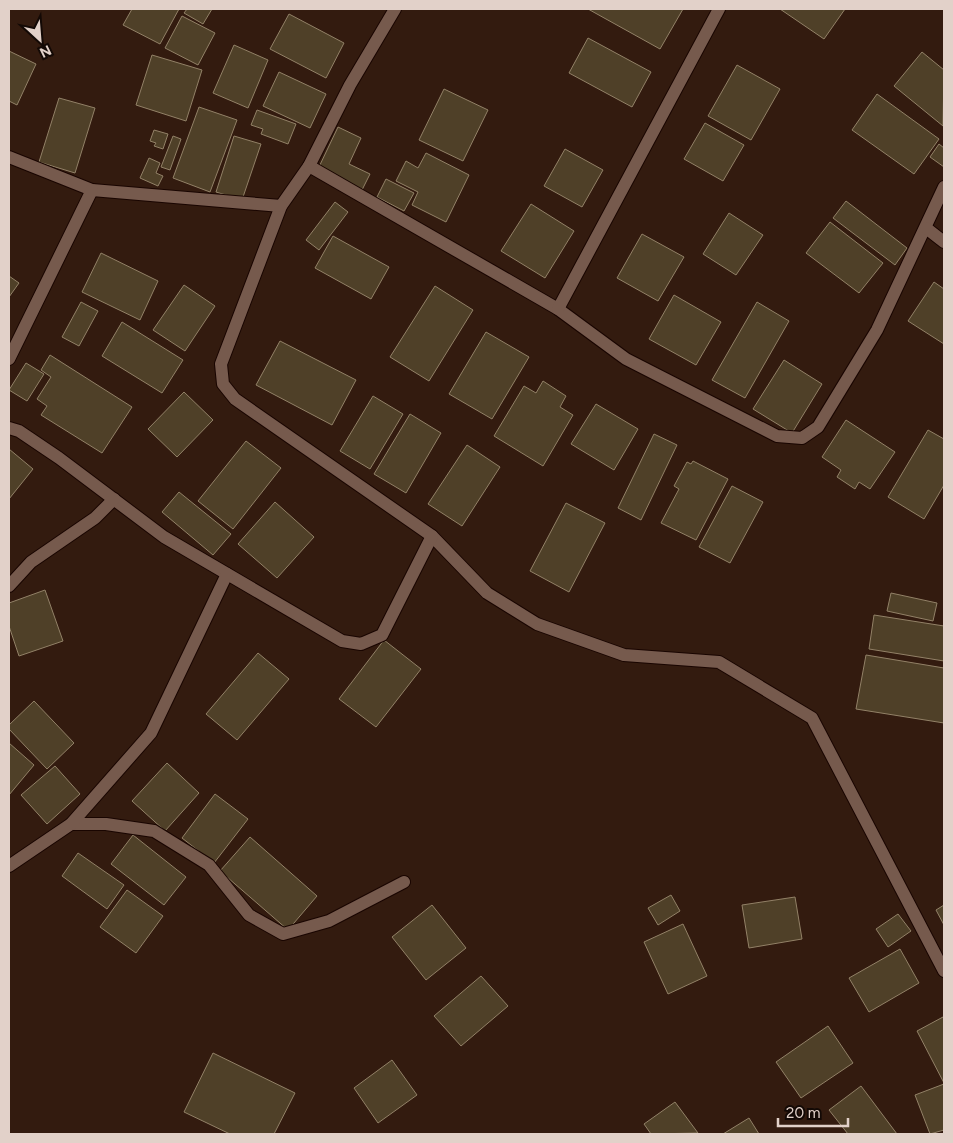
<svg xmlns="http://www.w3.org/2000/svg" width="953" height="1143" viewBox="0 0 953 1143" font-family="Figtree,sans-serif">
	<rect width="100%" height="100%" fill="#331b0f"/>
	<g fill="#4f4028" stroke="#928167">
		<path d="M132,9H179L160,44L123,25Z"/>
		<path d="M187,9H212L203,24L184,13Z"/>
		<path d="M588,9H683L660,49Z"/>
		<path d="M780,9H845L824,39Z"/>
		<path d="M289,14L344,43L326,78L270,49Z"/>
		<path d="M182,16L215,33L198,65L165,48Z"/>
		<path d="M588,38L651,72L632,107L569,73Z"/>
		<path d="M234,45L268,60L248,108L213,93Z"/>
		<path d="M9,51L36,64L17,105L9,101Z"/>
		<path d="M922,52L944,70L943,126L894,86Z"/>
		<path d="M152,55L202,70L186,121L136,105Z"/>
		<path d="M737,65L780,89L751,140L708,116Z"/>
		<path d="M279,72L326,94L310,128L263,106Z"/>
		<path d="M444,89L488,110L463,161L419,140Z"/>
		<path d="M877,94L939,139L914,174L852,130Z"/>
		<path d="M59,98L95,108L75,173L39,162Z"/>
		<path d="M199,107L237,120L210,192L173,178Z"/>
		<path d="M257,110L296,124L288,144L261,134L263,129L251,125Z"/>
		<path d="M705,123L744,145L723,181L684,159Z"/>
		<path d="M338,127L361,138L349,164L370,174L362,190L318,169Z"/>
		<path d="M154,130L168,134L163,149L154,146L156,143L150,141Z"/>
		<path d="M173,136L181,139L170,170L161,167Z"/>
		<path d="M234,136L261,144L242,200L216,192Z"/>
		<path d="M939,144L944,148V167L930,157Z"/>
		<path d="M565,149L603,170L582,207L544,186Z"/>
		<path d="M426,153L469,175L446,222L412,205L418,192L396,181L406,161L418,168Z"/>
		<path d="M149,158L160,163L156,173L163,176L158,186L140,178Z"/>
		<path d="M386,179L414,193L404,211L377,197Z"/>
		<path d="M846,201L907,248L895,265L833,218Z"/>
		<path d="M335,202L348,212L319,250L306,240Z"/>
		<path d="M531,204L574,231L545,278L501,251Z"/>
		<path d="M729,213L763,235L736,275L703,254Z"/>
		<path d="M830,222L883,263L859,293L806,253Z"/>
		<path d="M642,234L684,257L658,301L617,278Z"/>
		<path d="M333,236L389,267L371,299L315,268Z"/>
		<path d="M101,253L158,281L140,320L82,292Z"/>
		<path d="M9,276L19,283L9,297Z"/>
		<path d="M934,282L944,289V344L908,321Z"/>
		<path d="M184,285L215,306L185,351L153,330Z"/>
		<path d="M435,286L473,310L429,381L390,357Z"/>
		<path d="M674,295L721,322L696,365L649,339Z"/>
		<path d="M81,302L98,311L79,346L62,337Z"/>
		<path d="M757,302L789,321L745,398L712,380Z"/>
		<path d="M122,322L183,360L162,393L102,356Z"/>
		<path d="M486,332L529,357L492,419L449,394Z"/>
		<path d="M280,341L356,380L332,425L256,385Z"/>
		<path d="M50,355L132,407L102,453L41,415L47,406L37,399L51,377L41,370Z"/>
		<path d="M784,360L822,384L792,433L753,409Z"/>
		<path d="M26,363L44,374L27,401L9,390Z"/>
		<path d="M543,381L566,396L560,407L573,415L543,466L494,436L524,386L536,393Z"/>
		<path d="M184,392L213,420L177,457L148,429Z"/>
		<path d="M373,396L403,414L370,469L340,451Z"/>
		<path d="M596,404L638,429L614,470L571,444Z"/>
		<path d="M410,414L441,433L406,493L374,474Z"/>
		<path d="M846,420L895,452L870,489L859,482L855,489L837,477L841,470L822,457Z"/>
		<path d="M928,430L944,439V485L924,519L888,497Z"/>
		<path d="M654,434L677,445L641,520L618,508Z"/>
		<path d="M246,441L281,468L233,529L198,501Z"/>
		<path d="M467,445L500,467L462,526L428,504Z"/>
		<path d="M9,449L33,469L9,499Z"/>
		<path d="M693,461L728,479L696,540L661,523L679,489L674,486L687,462L691,464Z"/>
		<path d="M732,486L763,502L730,563L699,547Z"/>
		<path d="M179,492L231,534L213,555L162,512Z"/>
		<path d="M275,502L314,537L277,578L238,544Z"/>
		<path d="M566,503L605,523L569,592L530,571Z"/>
		<path d="M45,590L63,641L19,656L9,626V603Z"/>
		<path d="M891,593L937,603L933,621L887,611Z"/>
		<path d="M874,615L944,626V661L869,649Z"/>
		<path d="M384,640L421,669L376,727L339,699Z"/>
		<path d="M258,653L289,679L237,740L206,714Z"/>
		<path d="M866,655L944,668V723L856,709Z"/>
		<path d="M34,701L74,743L47,769L9,729V725Z"/>
		<path d="M9,743L34,765L9,795Z"/>
		<path d="M167,763L199,793L165,831L132,801Z"/>
		<path d="M55,766L80,794L47,824L21,795Z"/>
		<path d="M215,794L248,819L214,863L182,838Z"/>
		<path d="M133,835L186,877L164,905L111,864Z"/>
		<path d="M250,837L317,896L288,930L220,871Z"/>
		<path d="M78,853L124,885L107,909L62,876Z"/>
		<path d="M127,890L163,916L136,953L100,927Z"/>
		<path d="M671,895L680,911L658,925L648,908Z"/>
		<path d="M795,897L802,939L749,948L742,905Z"/>
		<path d="M432,905L466,948L426,980L392,937Z"/>
		<path d="M944,905V925L936,910Z"/>
		<path d="M898,914L911,931L888,947L876,929Z"/>
		<path d="M683,924L707,976L668,994L644,942Z"/>
		<path d="M900,949L919,983L869,1012L849,978Z"/>
		<path d="M481,976L508,1006L461,1046L434,1016Z"/>
		<path d="M943,1017L944,1019V1083L917,1031Z"/>
		<path d="M828,1026L853,1063L801,1098L776,1062Z"/>
		<path d="M213,1053L295,1093L274,1134H230L184,1112Z"/>
		<path d="M392,1060L417,1095L378,1123L354,1088Z"/>
		<path d="M944,1084V1130L930,1134L915,1095Z"/>
		<path d="M861,1086L897,1134H848L829,1110Z"/>
		<path d="M675,1102L698,1133L651,1134L644,1124Z"/>
		<path d="M749,1118L759,1134H723Z"/>
	</g>
	<g fill="none" stroke-linecap="round" stroke-linejoin="round">
		<g stroke="#190500" stroke-width="14">
			<g id="minor">
				<path d="M395,9L350,85L309,166L281,206L221,364L223,384L235,399L432,536L487,593L537,624L624,655L719,662L812,718L944,971"/>
				<path d="M9,157L92,190L281,206"/>
				<path d="M309,166L558,309L626,359L777,436L802,438L818,427L877,330L944,187"/>
				<path d="M926,228L944,242"/>
				<path d="M558,309L719,9"/>
				<path d="M9,359L92,190"/>
				<path d="M9,428L19,431L59,458L164,537L342,641L361,644L382,635L432,536"/>
				<path d="M9,586L31,562L95,518L114,499"/>
				<path d="M71,824H106L154,831L209,865L249,915L283,934L329,921L404,882"/>
				<path d="M9,866L71,824L151,733L227,574"/>
			</g>
		</g>
		<use href="#minor" stroke="#765a4d" stroke-width="12"/>
	</g>
	<rect width="953" height="1143" fill="none" stroke="#e2d1c9" stroke-width="20"/>
	<g transform="translate(40 40) rotate(154)" stroke="#130905" stroke-width="4" paint-order="stroke">
	<path d="M0-4L9 19L0 12L-9 19Z" fill="#e2d1c9"/>
	<text y="-8" font-size="14" font-weight="bold" text-anchor="middle" fill="#e2d1c9">N</text>
	</g>
	<path d="M778 1118v8h70v-8" fill="none" stroke="#e2d1c9" stroke-width="2.5"/>
	<text x="786" y="1118" font-size="15" fill="#e2d1c9" stroke="#130905" stroke-width="4" paint-order="stroke">20 m</text>
</svg>
